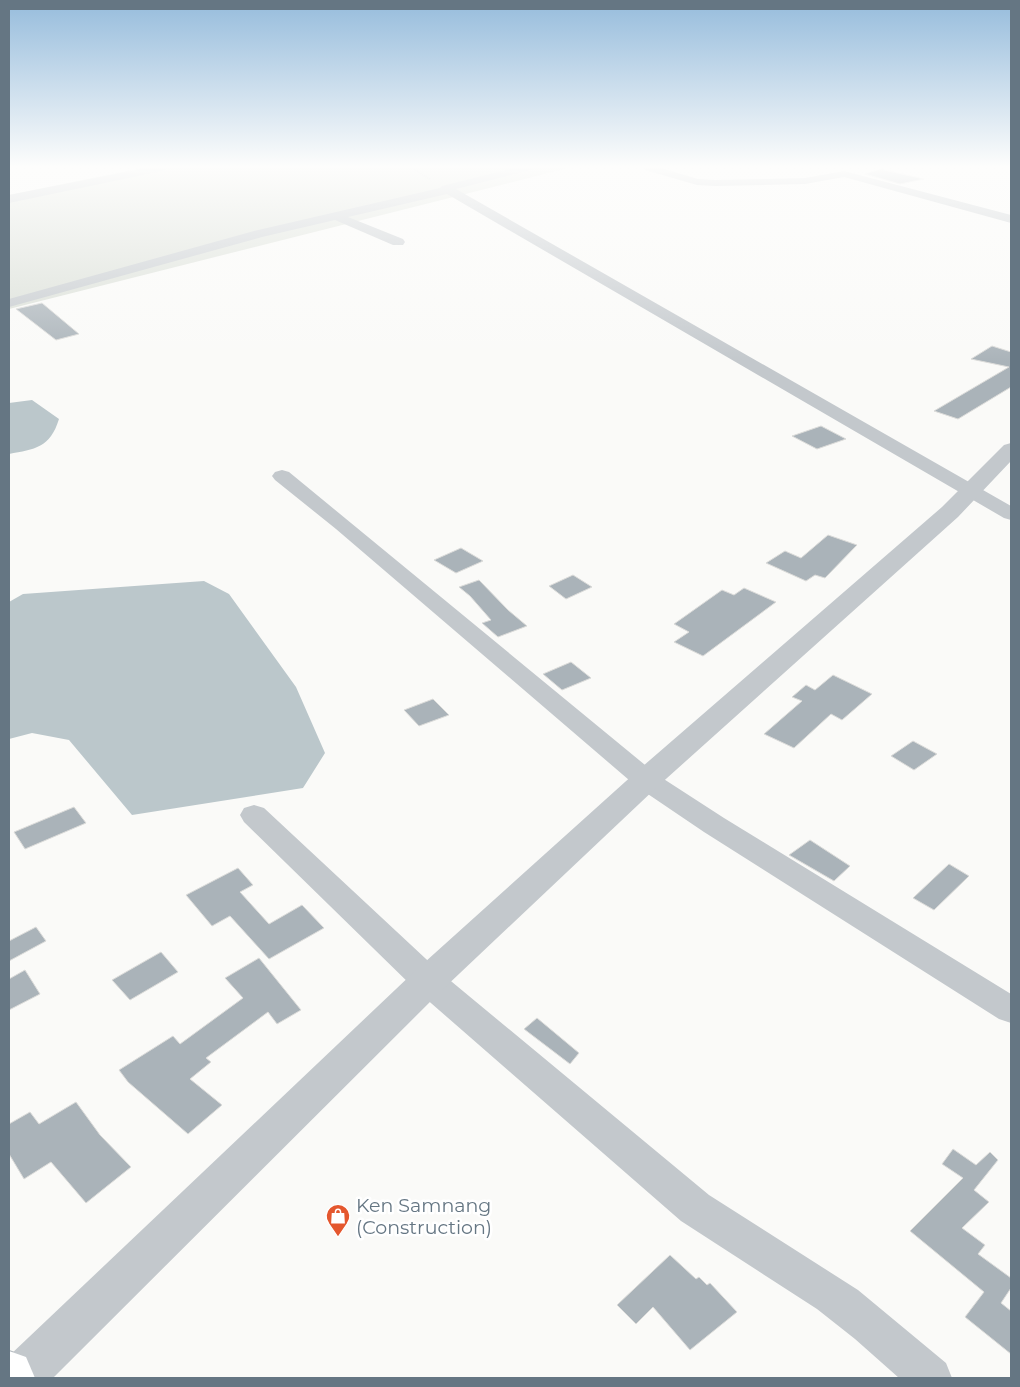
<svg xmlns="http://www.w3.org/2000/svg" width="1020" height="1387" viewBox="0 0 1020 1387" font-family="Montserrat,sans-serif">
	<rect width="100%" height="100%" fill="#fafaf8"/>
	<path fill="#dadfd7" d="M142,168H568L9,309V195Z"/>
	<g fill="#bbc7cb">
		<path d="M32,400L59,419C50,448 35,449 9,454V403Z"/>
		<path d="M204,581L229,594L296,687L325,753L303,788L132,815L69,740L32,733L9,739V602L23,594Z"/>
	</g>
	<g fill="#aab3b9" stroke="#dcdcda">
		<path d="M880,169L924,179L900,184L865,174Z"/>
		<path d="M42,303L79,334L56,340L16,309Z"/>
		<path d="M992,346L1011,352V387L958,419L934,411L1009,367L971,359Z"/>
		<path d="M821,426L846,439L817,449L792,436Z"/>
		<path d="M828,535L857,545L825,578L815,575L806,581L766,563L785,551L801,558Z"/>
		<path d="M461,548L483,561L456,573L434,560Z"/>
		<path d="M573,575L592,587L566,599L549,586Z"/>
		<path d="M479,580L508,610L527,626L498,637L482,623L491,620L470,596L459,587Z"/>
		<path d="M744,588L776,602L703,656L674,642L689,632L674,624L722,590L734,595Z"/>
		<path d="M571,662L591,678L562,690L543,674Z"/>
		<path d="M833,675L872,694L842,720L831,714L794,748L764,734L802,701L792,697L806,685L815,690Z"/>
		<path d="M433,699L449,715L419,726L404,710Z"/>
		<path d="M913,741L937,754L914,770L891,756Z"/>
		<path d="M74,807L86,823L25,849L14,832Z"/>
		<path d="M810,840L850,866L834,881L789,855Z"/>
		<path d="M949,864L969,876L934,910L913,898Z"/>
		<path d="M238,868L253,885L240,892L269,924L302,905L324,928L269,959L230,916L212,926L186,895Z"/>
		<path d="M36,927L46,941L9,961V941Z"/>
		<path d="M161,952L178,972L130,1000L112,980Z"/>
		<path d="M259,958L301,1010L277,1024L268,1012L206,1058L211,1062L190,1079L222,1105L188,1134L128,1082L119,1070L173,1036L180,1044L243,998L225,978Z"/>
		<path d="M25,970L40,994L9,1010V979Z"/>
		<path d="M537,1018L579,1053L570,1064L524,1029Z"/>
		<path d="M76,1102L100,1135L131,1167L86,1203L51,1162L24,1179L9,1154V1124L30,1112L39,1124Z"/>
		<path d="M953,1149L976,1165L990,1152L998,1160L974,1190L989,1202L962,1228L985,1245L978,1254L1011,1278V1288L1001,1303L1011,1311V1354L965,1317L984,1292L910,1231L963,1178L942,1164Z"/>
		<path d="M670,1255L696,1279L699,1277L707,1285L710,1283L737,1312L690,1350L653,1307L636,1324L617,1305Z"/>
	</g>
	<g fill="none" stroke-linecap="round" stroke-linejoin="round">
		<g stroke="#b3babf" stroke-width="2">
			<path id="secondary" d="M9,1351L26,1357L35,1378H9Z"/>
		</g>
		<path stroke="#bbbfc2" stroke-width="2" stroke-dasharray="1 1" stroke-linecap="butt" d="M412,168L430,179"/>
		<g fill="#c3c8cc" fill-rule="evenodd">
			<path d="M146,168H168L162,171L9,203V195Z"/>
			<path d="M514,168H533L531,170L456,189L1011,506V520L1004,518L447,194L348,217L403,239L405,242L403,245H393L335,220L262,237L9,307V299L254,231L440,188L442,186Z"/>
			<path d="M643,168H661L698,179L715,180L805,178L844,171L1011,215V223L844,177L805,184L715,186L697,185L645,170Z"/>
			<path d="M282,470L289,472L656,774L724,818L1011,994V1023L999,1019L704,832L636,786L336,529L275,480L272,476L275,472Z"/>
			<path d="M254,805L264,808L440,972L709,1195L858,1290L946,1363L952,1378H899L855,1339L817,1309L681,1221L416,990L244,822L240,815L244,808Z"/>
		</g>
		<path fill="#c3c8cc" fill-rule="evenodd" d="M1011,443V461L958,517L657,787L441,991L53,1378H9V1356L415,971L635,773L942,507L1004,445Z"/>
		<use href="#secondary" fill="#fff" fill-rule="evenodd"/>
	</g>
	<linearGradient id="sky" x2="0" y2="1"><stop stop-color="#96bcdc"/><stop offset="0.46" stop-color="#fdfdfc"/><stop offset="1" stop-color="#fdfdfc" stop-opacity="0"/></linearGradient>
	<rect width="1020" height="362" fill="url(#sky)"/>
	<defs>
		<g id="shop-pin" transform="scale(1.25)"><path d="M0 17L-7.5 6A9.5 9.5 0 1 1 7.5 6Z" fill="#e4572e" stroke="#fff"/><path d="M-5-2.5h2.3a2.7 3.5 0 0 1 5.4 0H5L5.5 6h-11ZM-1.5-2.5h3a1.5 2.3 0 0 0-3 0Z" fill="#fff"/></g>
	</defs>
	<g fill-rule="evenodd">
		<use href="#shop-pin" x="338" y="1216"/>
	</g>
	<g text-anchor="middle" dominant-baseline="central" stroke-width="5" stroke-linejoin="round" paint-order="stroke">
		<g font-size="19" fill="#657683" stroke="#fff" text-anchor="start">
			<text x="356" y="1205">Ken Samnang<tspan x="356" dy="22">(Construction)</tspan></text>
		</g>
	</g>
	<rect width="1020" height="1387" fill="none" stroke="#657683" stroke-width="20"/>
</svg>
